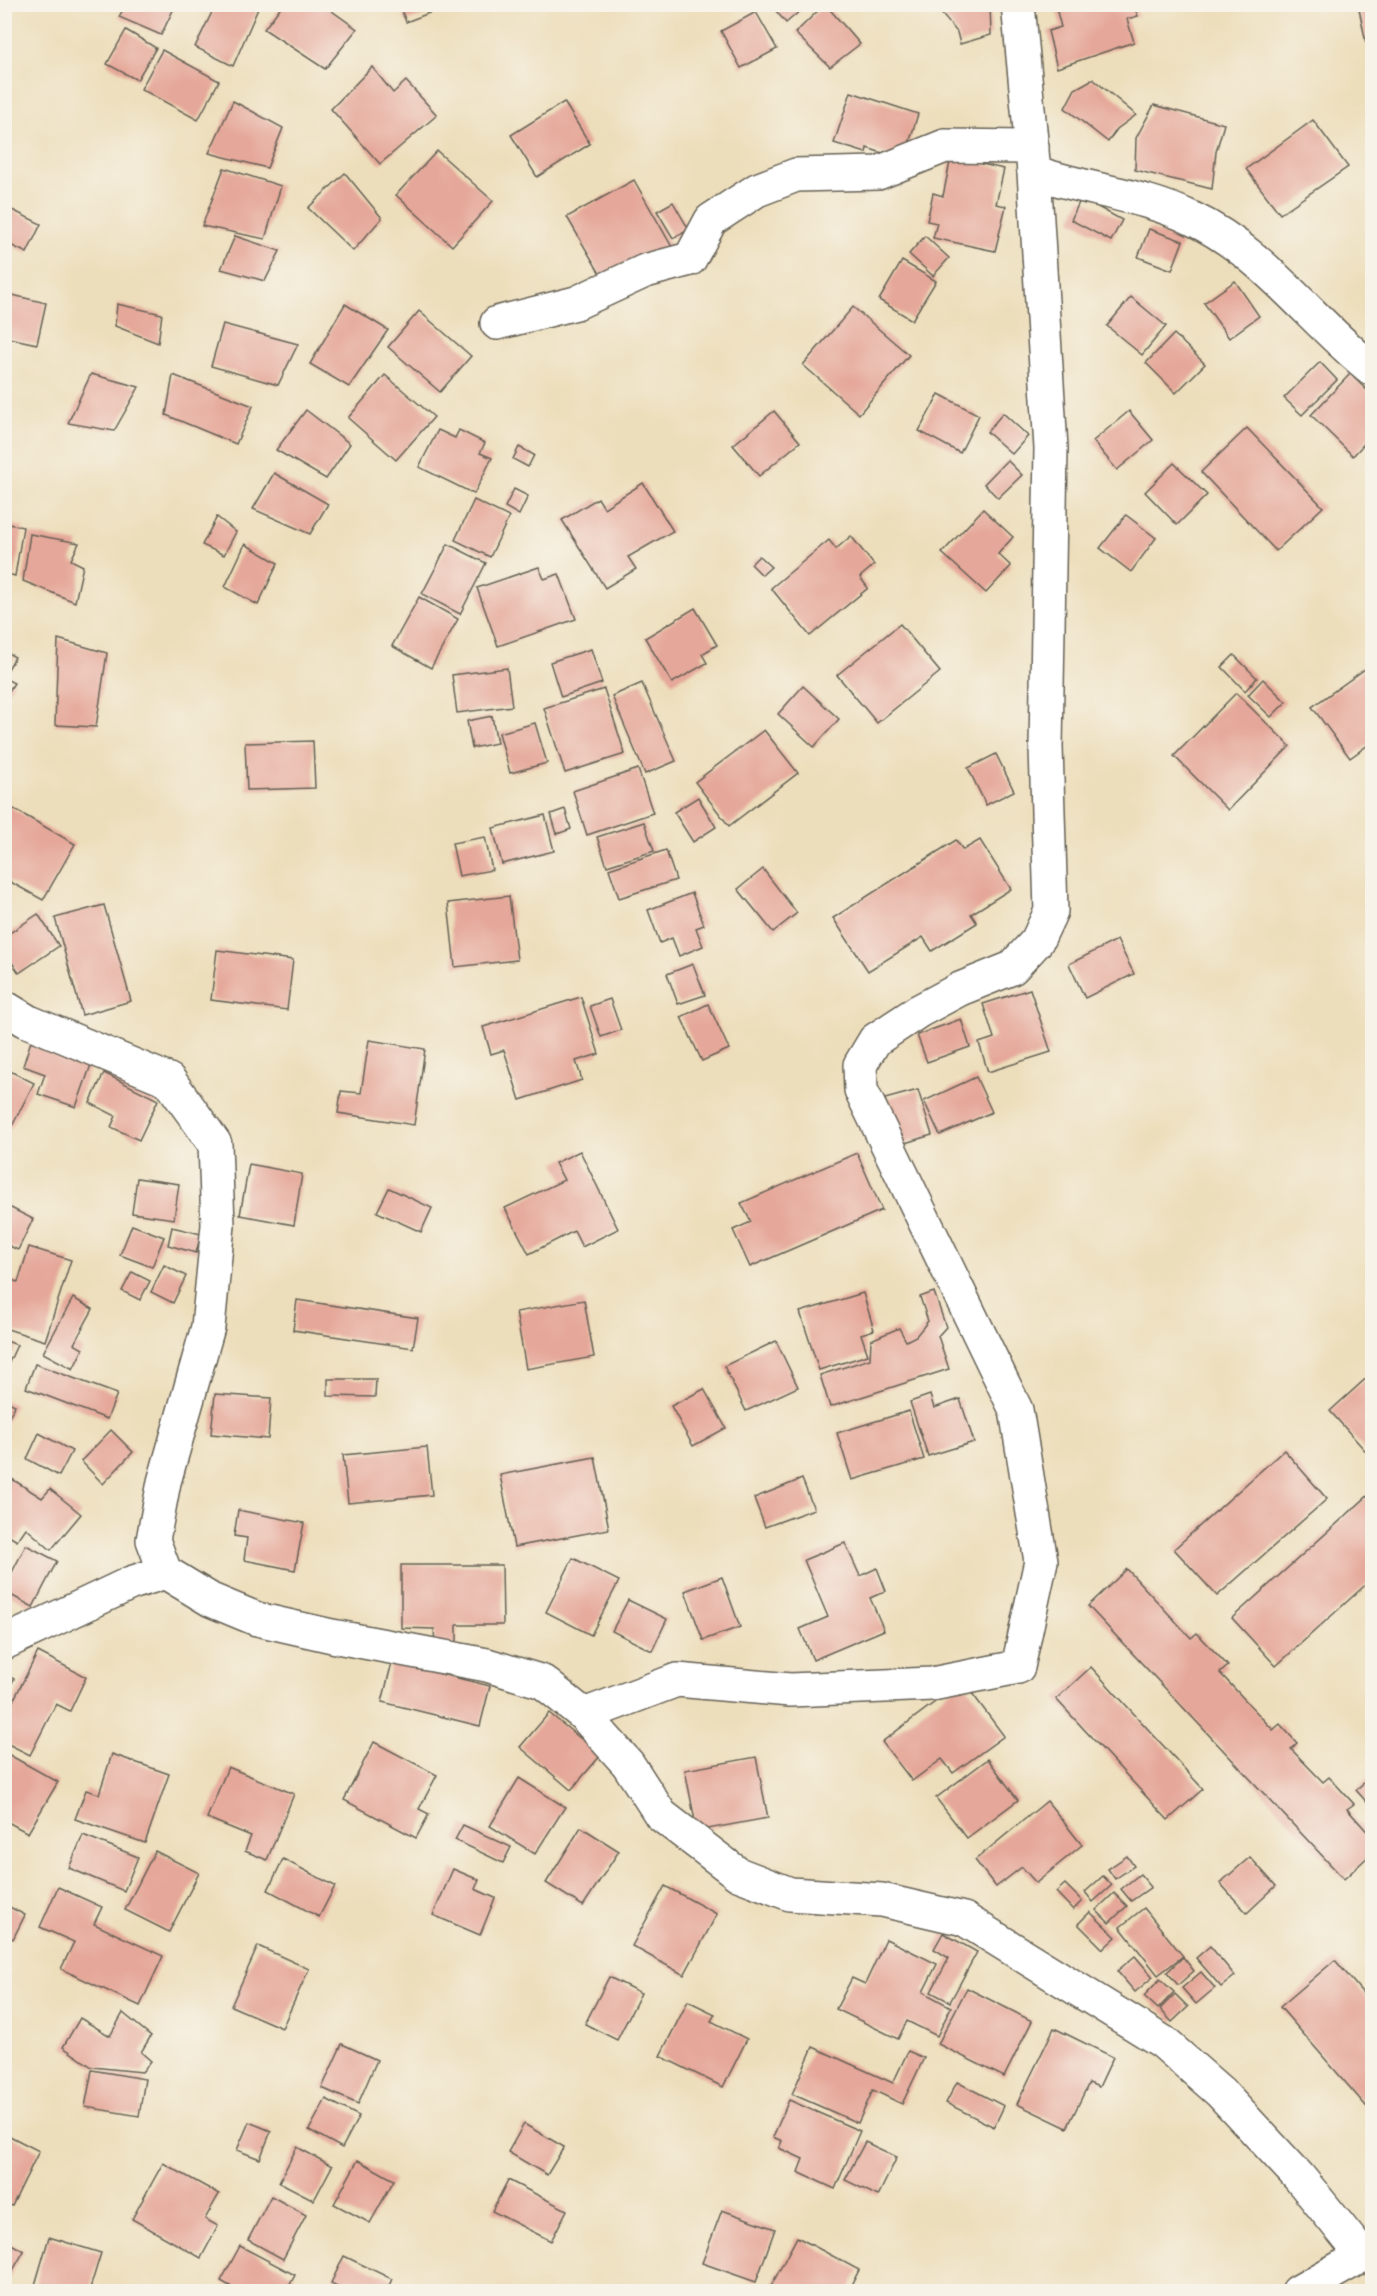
<svg xmlns="http://www.w3.org/2000/svg" width="1377" height="2296" viewBox="0 0 1377 2296" font-family="'Balsamiq Sans',sans-serif">
	<rect width="100%" height="100%" fill="#f7f3e8"/>
	<filter id="ink" filterUnits="userSpaceOnUse"><feTurbulence type="fractalNoise" baseFrequency=".0167" numOctaves="2"/><feDisplacementMap in="SourceGraphic" scale="12" xChannelSelector="R" yChannelSelector="G"/><feConvolveMatrix kernelMatrix="1 2 1 2 8 2 1 2 1" color-interpolation-filters="sRGB"/></filter>
	<filter id="wash" filterUnits="userSpaceOnUse"><feTurbulence type="fractalNoise" baseFrequency=".008" numOctaves="4" result="noise"/><feDisplacementMap in="SourceGraphic" scale="24" xChannelSelector="R" yChannelSelector="G"/><feGaussianBlur stdDeviation="1.35" result="paint"/><feColorMatrix in="noise" values="0 0 0 0 0 0 0 0 0 0 0 0 0 0 0 0 0 1.4 0 .05"/><feComposite in="paint" operator="in"/></filter>
	<g filter="url(#wash)">
		<rect width="100%" height="100%" fill="#eddebb"/>
		<g id="blocks">
			<g fill="#e5a799">
				<path d="M126,4H176L161,35L119,17Z"/>
				<path d="M216,4H260L233,66L195,47Z"/>
				<path d="M283,4H322L357,29L325,69L264,29Z"/>
				<path d="M399,4H450V5L406,22Z"/>
				<path d="M783,4H808L786,23L776,11Z"/>
				<path d="M825,4L860,44L830,67L795,33Z"/>
				<path d="M933,4H990L991,35L960,44L957,32Z"/>
				<path d="M1055,4H1133L1138,16L1127,19L1134,42L1057,68L1048,31L1061,27Z"/>
				<path d="M1358,4H1372V41L1366,43Z"/>
				<path d="M756,12L777,49L741,68L721,31Z"/>
				<path d="M126,30L156,48L137,80L107,64Z"/>
				<path d="M162,50L219,81L198,120L141,89Z"/>
				<path d="M372,67L393,93L406,81L437,115L380,164L331,109Z"/>
				<path d="M1093,79L1136,115L1117,129L1108,142L1065,108L1075,89Z"/>
				<path d="M851,92L918,114L904,160L867,148L866,153L834,143Z"/>
				<path d="M233,101L283,128L267,168L209,153Z"/>
				<path d="M564,102L590,144L537,177L511,135Z"/>
				<path d="M1154,105L1224,124L1216,152L1212,189L1135,170L1136,138Z"/>
				<path d="M1313,120L1348,167L1280,214L1246,169Z"/>
				<path d="M437,151L493,201L452,246L396,195Z"/>
				<path d="M951,157L1004,169L996,204L1006,206L995,251L933,238L937,223L927,221L933,193L943,196Z"/>
				<path d="M224,168L281,186L265,239L202,226Z"/>
				<path d="M345,173L382,218L353,251L308,208Z"/>
				<path d="M634,180L672,247L606,284L567,217Z"/>
				<path d="M1081,198L1122,220L1111,241L1071,220Z"/>
				<path d="M673,202L689,230L673,238L657,211Z"/>
				<path d="M4,206L41,224L27,253L4,242Z"/>
				<path d="M1149,229L1183,241L1172,270L1138,257Z"/>
				<path d="M235,236L280,251L265,281L221,269Z"/>
				<path d="M925,236L949,258L933,276L909,254Z"/>
				<path d="M902,261L936,281L912,320L879,300Z"/>
				<path d="M1235,281L1259,316L1229,338L1204,303Z"/>
				<path d="M4,293L46,303L37,344L4,337Z"/>
				<path d="M1131,297L1166,326L1142,355L1107,326Z"/>
				<path d="M117,304L162,314L158,343L115,326Z"/>
				<path d="M345,304L388,330L349,387L310,364Z"/>
				<path d="M853,307L909,355L859,414L803,365Z"/>
				<path d="M419,311L471,356L440,392L388,347Z"/>
				<path d="M223,324L298,344L278,385L211,366Z"/>
				<path d="M1174,334L1205,364L1176,393L1146,363Z"/>
				<path d="M1320,362L1337,380L1302,415L1284,398Z"/>
				<path d="M91,374L139,387L114,431L68,423Z"/>
				<path d="M1350,374L1372,395V435L1353,456L1311,415Z"/>
				<path d="M173,375L253,406L236,444L166,415Z"/>
				<path d="M385,375L434,417L396,460L348,418Z"/>
				<path d="M939,394L979,415L960,453L919,431Z"/>
				<path d="M306,410L350,444L326,479L276,450Z"/>
				<path d="M774,411L800,442L759,476L733,445Z"/>
				<path d="M1129,411L1153,440L1117,470L1093,441Z"/>
				<path d="M1003,413L1028,436L1012,454L987,432Z"/>
				<path d="M1247,428L1323,507L1276,551L1201,472Z"/>
				<path d="M438,430L455,438L459,430L485,443L480,453L492,458L474,494L419,467Z"/>
				<path d="M519,447L534,455L528,467L513,459Z"/>
				<path d="M1007,460L1022,475L998,498L984,484Z"/>
				<path d="M1174,463L1207,495L1177,525L1145,492Z"/>
				<path d="M274,473L328,504L310,534L253,509Z"/>
				<path d="M643,483L673,531L628,557L636,569L605,588L562,520L598,498L604,508Z"/>
				<path d="M514,489L528,496L519,515L505,507Z"/>
				<path d="M474,500L509,517L490,557L455,540Z"/>
				<path d="M983,509L1013,537L998,554L1011,566L986,593L942,553Z"/>
				<path d="M1126,515L1156,538L1131,572L1100,548Z"/>
				<path d="M217,517L236,532L224,555L202,545Z"/>
				<path d="M4,523L23,527L15,576L4,573Z"/>
				<path d="M30,534L79,543L71,560L83,566L75,602L23,581Z"/>
				<path d="M851,536L874,565L860,577L868,588L810,636L771,588L829,540L836,549Z"/>
				<path d="M245,544L278,563L258,605L225,587Z"/>
				<path d="M448,544L486,563L460,614L422,594Z"/>
				<path d="M759,556L771,567L762,575L751,564Z"/>
				<path d="M539,567L544,579L559,574L576,619L498,646L477,588Z"/>
				<path d="M419,597L458,619L431,668L392,646Z"/>
				<path d="M695,608L717,645L702,654L707,663L672,683L645,638Z"/>
				<path d="M900,624L940,672L877,723L837,675Z"/>
				<path d="M58,639L107,653L96,727L55,725Z"/>
				<path d="M591,649L602,683L561,697L550,662Z"/>
				<path d="M4,651L15,657L4,676Z"/>
				<path d="M1234,655L1257,678L1245,691L1222,667Z"/>
				<path d="M1372,664V742L1350,758L1312,707Z"/>
				<path d="M507,668L512,706L457,713L452,675Z"/>
				<path d="M4,678L14,683L4,699Z"/>
				<path d="M1263,679L1286,702L1271,717L1248,695Z"/>
				<path d="M642,683L676,761L645,774L612,696Z"/>
				<path d="M803,686L839,719L814,747L778,714Z"/>
				<path d="M604,689L625,754L565,773L544,708Z"/>
				<path d="M1236,693L1290,746L1228,810L1174,756Z"/>
				<path d="M492,716L497,743L472,748L467,721Z"/>
				<path d="M535,723L547,763L510,773L499,733Z"/>
				<path d="M764,730L798,773L729,826L695,782Z"/>
				<path d="M313,741L315,788L247,790L245,743Z"/>
				<path d="M996,754L1014,791L986,805L968,768Z"/>
				<path d="M638,769L653,813L587,835L573,791Z"/>
				<path d="M698,797L716,827L693,842L674,812Z"/>
				<path d="M5,804L75,844L43,900L5,879Z"/>
				<path d="M565,809L571,829L557,834L551,814Z"/>
				<path d="M545,815L554,851L502,864L493,828Z"/>
				<path d="M644,822L654,851L607,866L597,837Z"/>
				<path d="M485,837L492,870L459,876L452,843Z"/>
				<path d="M956,840L963,850L980,840L1011,889L971,914L977,923L932,951L923,937L868,971L833,918Z"/>
				<path d="M666,850L676,880L619,898L609,869Z"/>
				<path d="M763,869L797,913L773,932L738,889Z"/>
				<path d="M692,893L704,925L696,928L703,946L679,956L672,938L660,943L648,910Z"/>
				<path d="M509,896L517,960L455,967L448,903Z"/>
				<path d="M104,905L131,1001L82,1015L55,918Z"/>
				<path d="M38,914L59,946L19,973L4,951V937Z"/>
				<path d="M1117,940L1134,974L1085,998L1069,964Z"/>
				<path d="M217,950L293,960L287,1010L211,1000Z"/>
				<path d="M693,964L705,995L678,1004L667,974Z"/>
				<path d="M1030,989L1051,1052L988,1072L979,1043L994,1038L983,1004Z"/>
				<path d="M581,997L599,1054L576,1061L582,1080L520,1100L504,1050L491,1054L483,1027Z"/>
				<path d="M610,999L621,1030L601,1037L590,1006Z"/>
				<path d="M708,1004L729,1049L702,1061L681,1017Z"/>
				<path d="M961,1019L970,1047L927,1062L917,1035Z"/>
				<path d="M369,1040L425,1049L414,1125L338,1113L341,1091L361,1093Z"/>
				<path d="M31,1041L92,1062L76,1107L38,1094L45,1074L23,1066Z"/>
				<path d="M4,1068L34,1083L11,1128L4,1125Z"/>
				<path d="M104,1073L158,1100L139,1140L111,1127L116,1116L90,1103Z"/>
				<path d="M976,1077L992,1112L940,1135L924,1101Z"/>
				<path d="M918,1090L932,1135L898,1145L885,1099Z"/>
				<path d="M580,1151L618,1229L582,1247L574,1231L529,1254L505,1208L564,1180L555,1163Z"/>
				<path d="M857,1153L882,1210L750,1267L733,1230L751,1222L741,1203Z"/>
				<path d="M249,1164L302,1174L294,1225L240,1215Z"/>
				<path d="M137,1178L179,1184L174,1219L132,1213Z"/>
				<path d="M389,1188L432,1208L421,1232L377,1212Z"/>
				<path d="M5,1205L33,1219L18,1250L5,1244Z"/>
				<path d="M132,1225L164,1237L152,1267L120,1255Z"/>
				<path d="M172,1227L201,1234L196,1253L168,1245Z"/>
				<path d="M29,1247L71,1260L45,1341L4,1328V1278L18,1282Z"/>
				<path d="M164,1265L186,1276L173,1303L151,1292Z"/>
				<path d="M132,1272L150,1281L140,1300L122,1291Z"/>
				<path d="M934,1292L946,1327L938,1336L949,1369L830,1407L820,1375L870,1359L871,1340L899,1328L906,1341L916,1336L928,1321L920,1297Z"/>
				<path d="M863,1293L874,1330L861,1334L868,1355L819,1370L800,1312Z"/>
				<path d="M73,1298L93,1309L74,1344L83,1349L73,1369L43,1353Z"/>
				<path d="M297,1300L418,1318L413,1348L293,1330Z"/>
				<path d="M584,1300L594,1357L526,1369L516,1312Z"/>
				<path d="M4,1340L17,1345L6,1369L4,1368Z"/>
				<path d="M776,1341L798,1387L746,1411L724,1366Z"/>
				<path d="M35,1364L117,1394L107,1419L26,1388Z"/>
				<path d="M1372,1373V1454L1370,1456L1330,1411Z"/>
				<path d="M328,1379H376L375,1397L328,1396Z"/>
				<path d="M704,1389L726,1428L693,1446L671,1406Z"/>
				<path d="M215,1394L271,1398L268,1439L211,1434Z"/>
				<path d="M930,1395L934,1408L960,1399L974,1442L928,1456L910,1402Z"/>
				<path d="M4,1400L15,1405L4,1426Z"/>
				<path d="M909,1411L924,1459L852,1480L837,1433Z"/>
				<path d="M111,1430L133,1452L103,1484L81,1461Z"/>
				<path d="M39,1433L72,1451L59,1476L27,1459Z"/>
				<path d="M427,1447L432,1495L348,1503L343,1455Z"/>
				<path d="M1284,1450L1327,1499L1217,1596L1174,1549Z"/>
				<path d="M595,1457L609,1529L514,1547L500,1475Z"/>
				<path d="M4,1474L42,1498L50,1489L81,1514L51,1550L26,1528L17,1541L4,1533Z"/>
				<path d="M802,1479L814,1509L765,1527L754,1498Z"/>
				<path d="M1372,1492V1579L1276,1666L1232,1618Z"/>
				<path d="M238,1510L304,1523L295,1570L244,1560L247,1538L234,1536Z"/>
				<path d="M845,1543L860,1576L877,1568L886,1591L870,1598L884,1630L813,1660L800,1629L828,1617L804,1560Z"/>
				<path d="M26,1545L57,1561L33,1607L5,1592V1586Z"/>
				<path d="M573,1558L619,1581L591,1635L546,1612Z"/>
				<path d="M401,1565H502L503,1625H457V1645H435L434,1629L401,1628Z"/>
				<path d="M1127,1569L1191,1638L1197,1633L1228,1666L1220,1673L1273,1730L1280,1724L1297,1743L1291,1749L1323,1782L1329,1777L1354,1804L1347,1809L1372,1837V1853L1344,1879L1088,1606Z"/>
				<path d="M722,1577L740,1627L703,1640L685,1591Z"/>
				<path d="M628,1600L667,1619L652,1651L612,1631Z"/>
				<path d="M38,1652L86,1677L70,1711L56,1704L30,1755L4,1742V1719Z"/>
				<path d="M392,1662L490,1686L480,1726L382,1702Z"/>
				<path d="M1091,1667L1203,1789L1168,1820L1056,1699Z"/>
				<path d="M4,1674L14,1679L4,1697Z"/>
				<path d="M963,1681L1004,1736L953,1773L942,1759L912,1781L882,1742Z"/>
				<path d="M549,1713L601,1755L571,1790L520,1747Z"/>
				<path d="M374,1742L437,1775L419,1809L429,1814L416,1838L344,1800Z"/>
				<path d="M4,1752L58,1782L28,1833L4,1820Z"/>
				<path d="M112,1754L169,1774L145,1843L75,1819L86,1790L99,1794Z"/>
				<path d="M756,1757L768,1818L697,1831L685,1770Z"/>
				<path d="M988,1759L1018,1800L967,1838L936,1798Z"/>
				<path d="M228,1767L294,1794L267,1860L245,1851L251,1836L207,1818Z"/>
				<path d="M1372,1775V1808L1356,1790Z"/>
				<path d="M519,1778L565,1807L535,1854L490,1826Z"/>
				<path d="M1047,1801L1082,1845L1036,1883L1022,1867L996,1887L975,1860Z"/>
				<path d="M463,1825L511,1847L503,1863L455,1840Z"/>
				<path d="M581,1827L619,1851L583,1906L546,1883Z"/>
				<path d="M83,1835L138,1857L124,1891L69,1868Z"/>
				<path d="M155,1851L199,1873L169,1932L125,1910Z"/>
				<path d="M1127,1856L1134,1866L1115,1879L1108,1869Z"/>
				<path d="M1250,1857L1276,1886L1247,1913L1220,1883Z"/>
				<path d="M283,1859L335,1886L319,1917L268,1890Z"/>
				<path d="M453,1869L479,1880L475,1889L495,1898L480,1935L433,1915Z"/>
				<path d="M1140,1874L1151,1887L1131,1901L1121,1889Z"/>
				<path d="M1103,1876L1112,1885L1093,1902L1085,1892Z"/>
				<path d="M1065,1884L1082,1901L1073,1910L1056,1892Z"/>
				<path d="M665,1886L717,1914L684,1975L632,1946Z"/>
				<path d="M58,1887L102,1907L94,1924L163,1956L140,2006L61,1969L74,1942L40,1927Z"/>
				<path d="M1114,1893L1127,1906L1109,1923L1096,1910Z"/>
				<path d="M4,1904L25,1915L13,1939L4,1934Z"/>
				<path d="M1144,1908L1183,1956L1158,1975L1120,1927Z"/>
				<path d="M1090,1912L1116,1937L1103,1949L1078,1924Z"/>
				<path d="M943,1933L977,1952L950,2002L931,1992L949,1958L934,1949Z"/>
				<path d="M886,1939L937,1964L923,1992L951,2007L937,2036L907,2021L898,2039L836,2009L852,1978L865,1984Z"/>
				<path d="M258,1946L309,1969L282,2028L231,2006Z"/>
				<path d="M1210,1946L1235,1976L1221,1987L1196,1958Z"/>
				<path d="M1135,1956L1153,1977L1135,1992L1117,1971Z"/>
				<path d="M1183,1957L1194,1971L1178,1985L1167,1972Z"/>
				<path d="M1335,1960L1372,2004V2113L1280,2007Z"/>
				<path d="M1201,1972L1215,1988L1196,2004L1182,1988Z"/>
				<path d="M609,1977L641,1993L617,2040L585,2024Z"/>
				<path d="M1160,1979L1174,1992L1158,2009L1144,1996Z"/>
				<path d="M967,1988L1032,2021L1004,2077L938,2044Z"/>
				<path d="M1175,1994L1188,2007L1172,2022L1160,2009Z"/>
				<path d="M688,2001L715,2014L711,2021L747,2039L723,2087L660,2056Z"/>
				<path d="M123,2013L151,2036L141,2052L151,2061L142,2072L92,2067L63,2047L80,2018L110,2036Z"/>
				<path d="M1054,2028L1113,2057L1099,2087L1089,2083L1067,2128L1017,2104Z"/>
				<path d="M342,2044L377,2060L358,2104L322,2088Z"/>
				<path d="M813,2047L893,2083L908,2051L924,2058L902,2104L873,2090L858,2123L792,2094Z"/>
				<path d="M92,2070L145,2079L139,2116L85,2107Z"/>
				<path d="M957,2082L1004,2106L994,2127L946,2103Z"/>
				<path d="M326,2099L359,2116L342,2148L309,2130Z"/>
				<path d="M789,2100L860,2131L835,2189L798,2172L803,2159L779,2148L782,2141L773,2137Z"/>
				<path d="M249,2122L271,2131L260,2159L237,2150Z"/>
				<path d="M524,2124L564,2147L547,2175L508,2152Z"/>
				<path d="M4,2133L39,2151L12,2206L4,2202Z"/>
				<path d="M865,2142L897,2157L878,2196L845,2180Z"/>
				<path d="M297,2147L332,2166L314,2200L279,2182Z"/>
				<path d="M358,2160L394,2180L370,2223L334,2204Z"/>
				<path d="M163,2163L219,2194L205,2219L218,2226L201,2258L132,2219Z"/>
				<path d="M508,2180L567,2210L551,2241L492,2211Z"/>
				<path d="M271,2196L306,2215L283,2259L248,2240Z"/>
				<path d="M722,2210L775,2229L756,2282L702,2263Z"/>
				<path d="M49,2237L101,2253L89,2292H33Z"/>
				<path d="M797,2237L859,2270L848,2292L769,2290Z"/>
				<path d="M4,2240L24,2251L4,2286Z"/>
				<path d="M240,2246L295,2275L286,2292H240L221,2281Z"/>
				<path d="M344,2256L392,2279L386,2292H349L331,2283Z"/>
			</g>
		</g>
	</g>
	<g filter="url(#ink)">
		<use href="#blocks" fill-opacity="0" stroke="#656054" stroke-width="1.5"/>
		<g fill="none" stroke-linecap="round" stroke-linejoin="round">
			<g stroke="#656054" stroke-width="36">
				<g id="minor">
					<path d="M1018,4L1034,172C1085,190 1142,194 1191,218C1264,252 1311,321 1372,369"/>
					<path d="M497,323L576,303L645,271L690,259L711,220L757,190L796,175L878,173L945,146L1032,147"/>
					<path d="M4,1007L27,1021L169,1080L215,1144L218,1225L208,1327L164,1482L153,1540L165,1572L211,1600L257,1619L332,1636L487,1665L543,1682L584,1715L628,1764L661,1815L738,1874L790,1894L882,1900L964,1919L1163,2042L1220,2092L1299,2177L1363,2256"/>
					<path d="M4,1643L131,1583L165,1572"/>
					<path d="M584,1715L677,1680L790,1690L932,1684L1018,1667L1041,1561L1016,1410L861,1090L860,1065L875,1040L919,1011L960,989L1012,968L1037,941L1051,911L1046,747L1051,448L1034,172"/>
				</g>
			</g>
			<g stroke="#656054" stroke-width="36">
				<path id="secondary" d="M1298,2292L1372,2250"/>
			</g>
			<use href="#minor" stroke="#fff" stroke-width="33"/>
			<use href="#secondary" stroke="#fff" stroke-width="33"/>
		</g>
	</g>
	<rect width="1377" height="2296" fill="none" stroke="#f7f3e8" stroke-width="24"/>
</svg>
